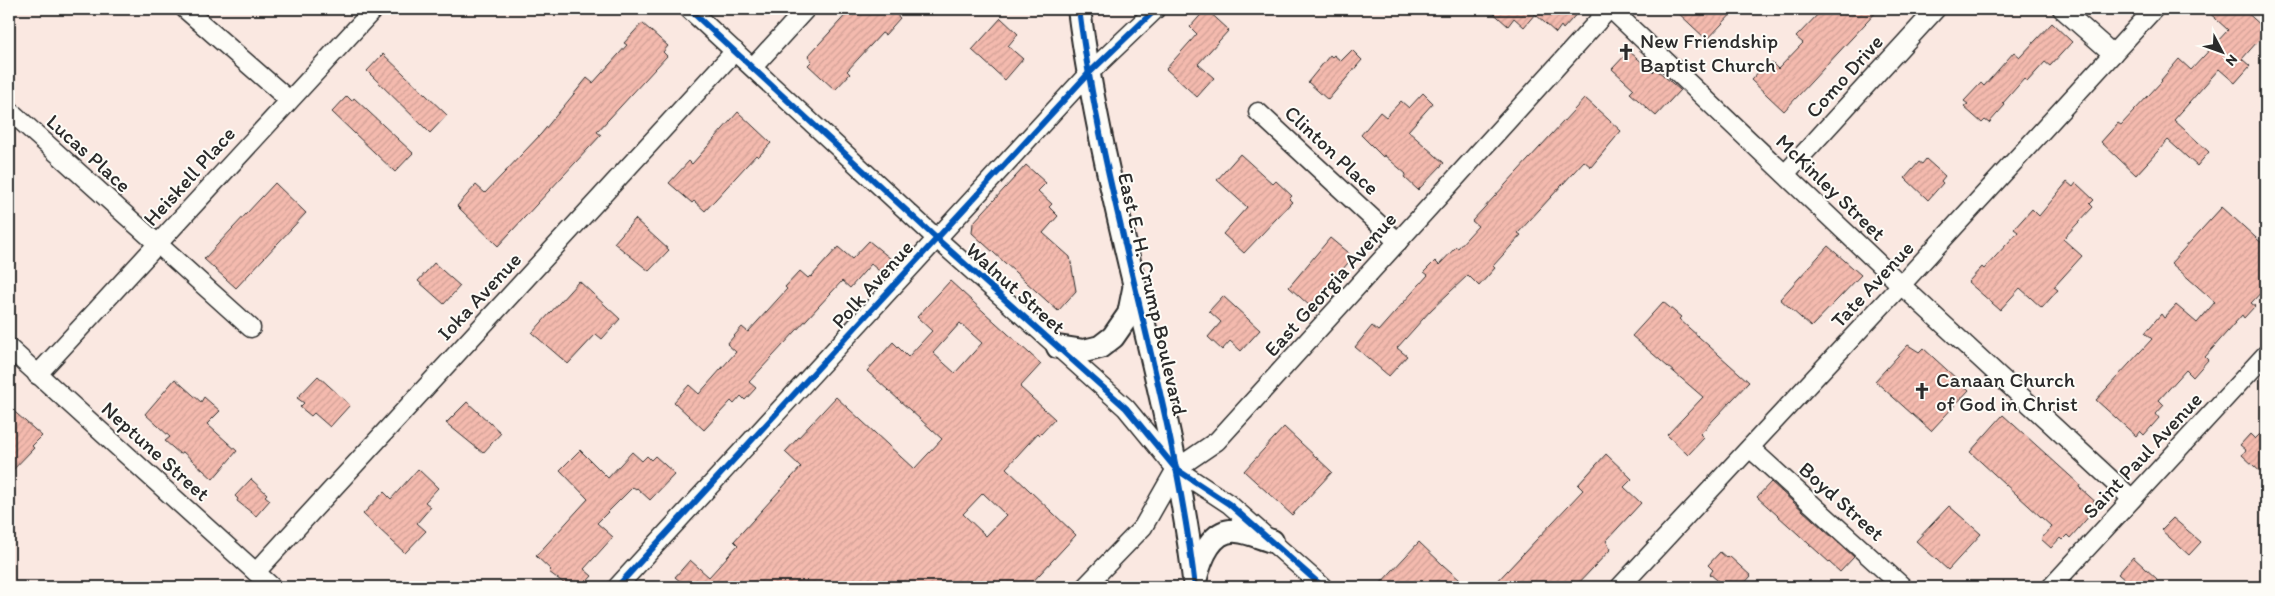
<svg xmlns="http://www.w3.org/2000/svg" width="2275" height="596" viewBox="0 0 2275 596" font-family="Itim,sans-serif">
	<defs>
		<pattern id="building-hatch" width="6" height="6" patternUnits="userSpaceOnUse" patternTransform="scale(1.25)"><rect width="6" height="6" fill="#f4baae"/><path d="M-1 1l2-2M0 6l6-6M5 7l2-2" fill="none" stroke="#d1a096"/></pattern>
	</defs>
	<rect width="100%" height="100%" fill="#fae8e1"/>
	<filter id="ink" filterUnits="userSpaceOnUse"><feTurbulence type="fractalNoise" baseFrequency=".02" numOctaves="2"/><feDisplacementMap in="SourceGraphic" scale="10" xChannelSelector="R" yChannelSelector="G"/><feConvolveMatrix kernelMatrix="1 2 1 2 8 2 1 2 1" color-interpolation-filters="sRGB"/></filter>
	<g filter="url(#ink)">
		<g fill="url(#building-hatch)" stroke="#2b2b2b" fill-rule="evenodd">
			<path d="M851,9H890L900,18L885,35L882,33L847,71L850,74L835,90L808,65L812,61L808,56Z"/>
			<path d="M1206,9L1229,30L1198,64L1214,78L1197,97L1166,69L1197,34L1190,27Z"/>
			<path d="M1489,9H1581L1563,29L1561,26L1556,33L1535,14L1524,27L1514,18L1508,26Z"/>
			<path d="M1674,9H1736L1707,40Z"/>
			<path d="M1823,9H1879L1784,111L1751,80L1763,67L1766,70L1772,63L1778,69L1803,43L1796,37Z"/>
			<path d="M2205,9H2243L2264,28L2262,30L2265,33L2242,59L2250,66L2235,83L2219,69L2174,120L2209,152L2197,166L2168,140L2136,175L2101,142L2118,123L2121,125L2162,81L2161,80L2179,59L2191,70L2228,30Z"/>
			<path d="M1001,18L1018,34L1008,46L1023,59L1005,80L972,50Z"/>
			<path d="M642,23L668,46L663,52L667,56L597,132L601,135L498,246L457,206L476,185L485,193L541,134L587,78L593,83L627,45L624,43Z"/>
			<path d="M2052,23L2072,42L2050,66L2045,62L2027,82L2024,79L2003,103L2005,105L1989,123L1985,120L1982,123L1964,107L1968,104L1964,101L1981,83L1984,86L2014,52L2020,57Z"/>
			<path d="M1352,50L1362,60L1328,100L1308,82L1330,55L1332,57L1334,55L1341,61Z"/>
			<path d="M1629,51L1653,72L1656,69L1680,90L1656,116L1630,93L1634,89L1612,69Z"/>
			<path d="M383,54L447,115L430,133L367,71Z"/>
			<path d="M1423,93L1433,103L1408,131L1444,163L1418,190L1404,177L1406,174L1384,155L1383,157L1361,135L1380,112L1386,117L1401,101L1409,108Z"/>
			<path d="M347,96L352,101L354,98L413,153L395,172L332,112Z"/>
			<path d="M1585,98L1621,131L1591,167L1584,161L1518,233L1521,235L1493,266L1495,268L1479,286L1468,275L1431,310L1397,348L1407,356L1389,376L1355,347L1363,337L1372,326L1378,331L1428,275L1424,272L1435,261L1439,265L1456,247L1458,248L1478,226L1472,221Z"/>
			<path d="M738,112L771,143L758,157L756,155L705,211L694,201L692,203L669,183L689,161L692,164Z"/>
			<path d="M1240,154L1273,184L1276,181L1292,196L1289,199L1292,202L1244,253L1223,234L1247,207L1217,180Z"/>
			<path d="M1926,159L1945,176L1941,181L1943,183L1928,200L1905,178L1919,162L1922,164Z"/>
			<path d="M1026,165L1046,183L1038,191L1052,204L1049,207L1058,216L1043,233L1070,257L1076,291L1058,311L972,233L973,223Z"/>
			<path d="M2067,182L2073,187L2076,183L2094,200L2090,204L2093,207L2063,239L2082,256L2054,287L2058,290L2042,308L2020,288L2000,310L1968,282L1982,267L1984,269L2018,232L2014,229L2032,209L2039,216Z"/>
			<path d="M275,183L306,213L236,288L204,259Z"/>
			<path d="M2222,207L2266,247V287L2251,303L2255,306L2244,318L2242,315L2205,357L2208,360L2193,377L2186,370L2159,400L2164,405L2156,414L2159,418L2144,435L2140,431L2136,436L2096,400L2152,339L2145,333L2161,314L2164,318L2176,305L2197,323L2215,302L2171,263Z"/>
			<path d="M635,219L669,250L649,271L614,243Z"/>
			<path d="M1330,238L1353,257L1311,307L1289,287Z"/>
			<path d="M869,241L896,263L885,276L871,264L850,288L842,281L749,382L756,388L745,400L741,396L734,404L731,401L704,430L674,402L689,385L699,394L736,352L727,344L742,327L748,332L787,289L785,287L800,271L808,278L810,276L811,277L838,247L852,259Z"/>
			<path d="M1828,246L1861,275L1811,327L1780,299Z"/>
			<path d="M434,263L460,286L444,304L418,281Z"/>
			<path d="M579,281L620,319L602,339L596,334L568,364L532,333Z"/>
			<path d="M950,281L1041,364L1020,387L1055,419L1040,435L1038,433L1006,468L1076,535L1028,587H687L675,577L690,560L709,577L738,545L734,541L801,467L785,452L836,397L914,469L942,439L867,371L893,342L908,357L932,331L917,317ZM960,323L982,343L955,373L933,353ZM983,493L1006,515L986,536L963,514Z"/>
			<path d="M1223,296L1260,330L1241,351L1230,341L1222,350L1208,337L1221,322L1209,311Z"/>
			<path d="M1663,302L1681,317L1679,319L1749,382L1700,434L1704,438L1688,455L1667,435L1703,397L1632,336Z"/>
			<path d="M1908,345L1919,352L1923,348L1969,390L1931,431L1875,381Z"/>
			<path d="M318,376L350,405L330,427L314,413L311,416L300,407L304,403L297,398Z"/>
			<path d="M175,379L201,402L204,397L220,411L207,424L237,451L213,479L183,452L180,454L165,441L170,437L145,414Z"/>
			<path d="M467,402L501,433L483,453L446,423Z"/>
			<path d="M9,407L42,436L32,446L34,448L9,474Z"/>
			<path d="M2003,415L2080,485L2079,487L2099,505L2070,538L2067,535L2062,540L2060,538L2051,548L2041,539L2052,527L1970,452Z"/>
			<path d="M1284,427L1332,472L1292,515L1244,471Z"/>
			<path d="M2266,428V477L2242,455L2246,450L2240,445L2250,434L2255,439Z"/>
			<path d="M580,450L608,478L632,452L642,461L647,456L651,460L655,456L675,474L650,500L637,488L636,489L633,487L597,523L613,537L584,569L592,576L582,587H569L549,572L551,570L536,556L588,499L560,470Z"/>
			<path d="M1606,454L1632,479L1624,487L1641,503L1606,541L1611,549L1575,587H1492L1583,490L1578,485Z"/>
			<path d="M418,469L438,488L425,502L431,507L417,523L426,531L405,553L363,514L384,492L391,499Z"/>
			<path d="M251,479L267,494L265,496L270,500L256,516L237,501L238,499L235,496Z"/>
			<path d="M1771,482L1854,557L1840,572L1757,497Z"/>
			<path d="M1949,506L1981,534L1948,570L1916,541Z"/>
			<path d="M2173,518L2201,542L2189,555L2161,530Z"/>
			<path d="M1419,542L1443,565L1468,587H1377Z"/>
			<path d="M1720,552L1727,558L1729,556L1751,576L1741,587H1725L1710,574L1713,570L1708,565Z"/>
			<path d="M2133,557L2157,579L2149,587H2133L2118,574Z"/>
		</g>
		<g fill="none" stroke-linecap="round" stroke-linejoin="round">
			<g stroke="#2b2b2b" stroke-width="21">
				<g id="minor">
					<path d="M185,9L289,100"/>
					<path d="M689,9L936,238L1126,408L1176,469L1229,504L1323,587"/>
					<path d="M1611,9L1901,285L2132,499"/>
					<path d="M2062,9L2113,54"/>
					<path d="M753,67L806,9"/>
					<path d="M9,110L251,328"/>
					<path d="M1258,112L1398,242"/>
					<path d="M1785,174L1936,9"/>
					<path d="M9,348L272,587"/>
					<path d="M37,375L374,9"/>
					<path d="M1750,448L1903,587"/>
					<path d="M256,572L735,51"/>
					<path d="M617,587L1087,75L1156,9"/>
					<path d="M1085,587L1143,527L1176,469L1217,441L1609,9"/>
					<path d="M1620,587L1901,285L2154,9"/>
					<path d="M2051,587L2266,354"/>
				</g>
			</g>
			<g stroke="#2b2b2b" stroke-width="26">
				<g id="major">
					<path d="M1079,9C1104,204 1172,392 1195,587"/>
					<path d="M1058,347L1084,351L1100,347L1113,337L1129,314L1134,289"/>
					<path d="M1195,581C1200,561 1211,528 1237,531C1249,532 1261,538 1272,541"/>
				</g>
			</g>
			<use href="#minor" stroke="#fdfcf7" stroke-width="18"/>
			<use href="#major" stroke="#fdfcf7" stroke-width="22"/>
			<g stroke="#fdfcf7" stroke-width="9">
				<g id="cycleway">
					<path d="M689,9L936,238L1126,408L1176,469L1229,504L1323,587"/>
					<path d="M1079,9C1104,204 1172,392 1195,587"/>
					<path d="M617,587L1087,75L1156,9"/>
				</g>
			</g>
			<use href="#cycleway" stroke="#0057b8" stroke-width="6"/>
		</g>
	</g>
	<defs>
		<g id="church-bare" transform="scale(1.35)"><path d="M-1.2-6h2.4v3.5h3.3v2.4h-3.3V6h-2.4V-.1h-3.3v-2.4h3.3Z" fill="#2b2b2b" stroke="#fdfcf7" stroke-width="2.5" paint-order="stroke"/></g>
	</defs>
	<g fill-rule="evenodd">
		<use href="#church-bare" x="1626" y="52"/>
		<use href="#church-bare" x="1922" y="391"/>
	</g>
	<g text-anchor="middle" dominant-baseline="central" stroke-width="4" stroke-linejoin="round" paint-order="stroke">
		<g font-size="21" fill="#2b2b2b" stroke="#fdfcf7" text-anchor="start">
			<text x="1640" y="40">New Friendship<tspan x="1640" dy="24">Baptist Church</tspan></text>
			<text x="1936" y="379">Canaan Church<tspan x="1936" dy="24">of God in Christ</tspan></text>
		</g>
		<g font-size="21" fill="#2b2b2b" stroke="#fdfcf7">
			<text transform="translate(1844 76) rotate(-48)">Como Drive</text>
			<text transform="translate(1332 150) rotate(43)">Clinton Place</text>
			<text transform="translate(89 153) rotate(42)">Lucas Place</text>
			<text transform="translate(189 176) rotate(-48)">Heiskell Place</text>
			<text transform="translate(1831 187) rotate(44)">McKinley Street</text>
			<text transform="translate(872 284) rotate(-48)">Polk Avenue</text>
			<text transform="translate(1330 284) rotate(-48)">East Georgia Avenue</text>
			<text transform="translate(1872 284) rotate(-47)">Tate Avenue</text>
			<text transform="translate(1016 288) rotate(42)">Walnut Street</text>
			<text transform="translate(1153 294) rotate(77)">East E. H. Crump Boulevard</text>
			<text transform="translate(479 296) rotate(-47)">Ioka Avenue</text>
			<text transform="translate(156 451) rotate(42)">Neptune Street</text>
			<text transform="translate(2142 455) rotate(-47)">Saint Paul Avenue</text>
			<text transform="translate(1842 501) rotate(42)">Boyd Street</text>
		</g>
	</g>
	<rect width="2275" height="596" fill="none" stroke="#fdfcf7" stroke-width="30"/>
	<rect x="15" y="15" width="2245" height="566" fill="none" stroke="#2b2b2b" stroke-width="2" filter="url(#ink)"/>
	<g transform="translate(2222 52) rotate(131)" stroke="#fdfcf7" stroke-width="4" paint-order="stroke">
	<path d="M0-4L9 19L0 12L-9 19Z" fill="#2b2b2b"/>
	<text y="-8" font-size="14" font-weight="bold" text-anchor="middle" fill="#2b2b2b">N</text>
	</g>
</svg>
